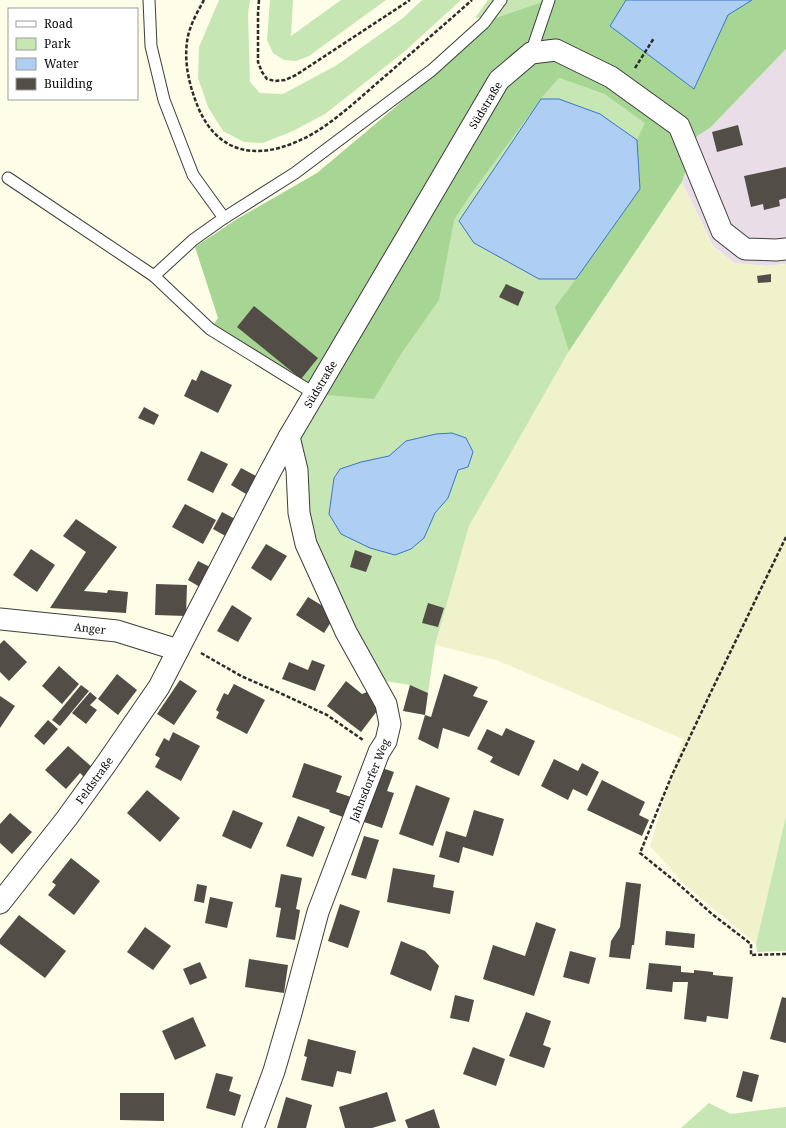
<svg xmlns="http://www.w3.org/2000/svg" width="786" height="1128" viewBox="0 0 786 1128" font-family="'Noto Serif',serif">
	<rect width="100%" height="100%" fill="#fefde7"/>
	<path fill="#e9dee8" d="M786,49V264L766,266L734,263L713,246L682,182L697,136L710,128Z"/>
	<path fill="#eff2ca" d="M682,182L713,247L734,263L766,266L786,264V816L756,944L685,885L650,846L683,739L496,660L435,645L469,526L569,351Z"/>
	<g fill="#c6e6b4">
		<path d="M219,0H250L248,14L250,82L260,93L283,94L337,65L403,18L422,0H461L404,52L325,114L293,131L263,143L244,142L223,131L208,107L198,78L199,47Z"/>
		<path d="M270,0H293L291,36L341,0H386L309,56L296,61L284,60L273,53L267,40Z"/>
		<path d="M488,0H548L495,18H475Z"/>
		<path d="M559,78L604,94L646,123L569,351L469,526L435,645L428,693L410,685L379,680L310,536L294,468L306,419L457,163Z"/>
		<path d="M786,816V951L757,952L756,944Z"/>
		<path d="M709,1103L731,1114L786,1107V1128H681Z"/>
	</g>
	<path fill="#a7d694" d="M548,0H786V49L710,128L697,136L682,182L569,351L555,307L576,279L640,189L637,140L645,123L604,94L559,78L543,96L471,194L454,220L439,300L401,354L374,399L315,394L210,329L218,318L195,247L237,219L317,173L386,115L480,34L495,18Z"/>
	<g fill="#aecef3" stroke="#3977c7">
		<path d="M626,0H752L728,15L694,89L610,26Z"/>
		<path d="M541,99H559L600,114L637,140L640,189L576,279H539L474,243L459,221Z"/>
		<path d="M452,433L466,438L473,452L468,467L458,470L448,498L435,513L424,538L411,549L395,555L370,548L341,534L329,514L334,478L340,469L361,462L389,456L406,441L436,434Z"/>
	</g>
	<g fill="#524d47">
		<path d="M738,125L743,145L717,152L712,132Z"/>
		<path d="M786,167V198L779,200L780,206L764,210L763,204L751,207L744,176Z"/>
		<path d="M771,274V282L758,283L757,276Z"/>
		<path d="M506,284L524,292L518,306L499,297Z"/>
		<path d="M254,306L318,358L301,379L237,327Z"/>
		<path d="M201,370L232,385L218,413L184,396L192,379L196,381Z"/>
		<path d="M144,407L159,415L154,425L138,418Z"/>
		<path d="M201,451L228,464L213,493L187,480Z"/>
		<path d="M241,468L256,476L246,494L231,485Z"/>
		<path d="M185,504L216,520L203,544L172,527Z"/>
		<path d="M222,512L239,521L229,538L213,529Z"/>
		<path d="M76,519L117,547L84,591L107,593L108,590L128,592L126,613L50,608L86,552L63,536Z"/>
		<path d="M266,544L287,556L271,581L251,568Z"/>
		<path d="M31,549L55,565L37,592L13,575Z"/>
		<path d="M355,550L372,556L366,572L350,567Z"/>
		<path d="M198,561L216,570L205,590L188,580Z"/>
		<path d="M156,584L187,585L186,616L155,615Z"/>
		<path d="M308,597L336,614L324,633L296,615Z"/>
		<path d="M428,603L444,608L438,627L422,623Z"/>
		<path d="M232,605L252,618L238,642L217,631Z"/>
		<path d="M4,640L27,662L9,681L0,672V644Z"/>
		<path d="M312,660L325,665L315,691L282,679L289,662L308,670Z"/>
		<path d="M59,666L79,684L62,704L42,686Z"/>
		<path d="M117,674L137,690L118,715L98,699Z"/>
		<path d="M444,674L478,687L473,696L488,701L469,737L443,728L438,749L418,739L425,715L431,717Z"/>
		<path d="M180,680L197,691L174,725L157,714Z"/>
		<path d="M346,681L362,694L367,692L374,697L380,707L361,732L327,706Z"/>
		<path d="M234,684L265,700L247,734L216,718L219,712L216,710L224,693L228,695Z"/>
		<path d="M81,685L89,691L60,726L52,720Z"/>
		<path d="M410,685L428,693L425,715L403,711Z"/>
		<path d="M90,692L97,698L90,705L97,710L86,724L72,713Z"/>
		<path d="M0,696L15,706L0,728Z"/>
		<path d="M48,720L58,729L44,745L34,736Z"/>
		<path d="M506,728L535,741L519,776L490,762L493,757L477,749L487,729L502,736Z"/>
		<path d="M173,732L200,746L181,781L155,767L160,758L155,755L164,738L169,741Z"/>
		<path d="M68,746L92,767L84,777L80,773L66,789L45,770Z"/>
		<path d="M554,759L578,771L582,763L599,772L587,796L573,789L568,800L541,786Z"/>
		<path d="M304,763L342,776L336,792L354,798L346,818L329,812L330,810L292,797Z"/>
		<path d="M379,767L394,772L387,791L394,793L382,828L361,821Z"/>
		<path d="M602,780L645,802L639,815L649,820L642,836L587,810Z"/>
		<path d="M416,785L450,798L433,846L399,834Z"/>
		<path d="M147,790L180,818L160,842L127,813Z"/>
		<path d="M233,810L263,823L251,849L222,836Z"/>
		<path d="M474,810L504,819L493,856L463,847L459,863L439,857L446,831L466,837Z"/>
		<path d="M10,813L32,832L12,854L0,843V824Z"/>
		<path d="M298,816L325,827L313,857L286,846Z"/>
		<path d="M364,836L379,840L366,879L351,875Z"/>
		<path d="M71,858L100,881L74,915L48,895L56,885L52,882Z"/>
		<path d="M393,868L435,875L433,887L454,891L450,914L387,902Z"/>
		<path d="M281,874L302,878L296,909L300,910L295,940L276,937L281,908L275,907Z"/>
		<path d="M626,882L641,884L634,945H632L630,959L609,957L611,941L620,927Z"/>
		<path d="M197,884L207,886L204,903L194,901Z"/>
		<path d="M210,897L233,902L227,928L205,923Z"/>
		<path d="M340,904L360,911L348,948L328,941Z"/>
		<path d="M19,915L66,951L45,978L0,944V939Z"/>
		<path d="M536,922L556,929L534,996L483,979L493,945L525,956Z"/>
		<path d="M145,927L171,946L153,970L127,952Z"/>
		<path d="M666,931L695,934L694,948L665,945Z"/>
		<path d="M401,941L425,951L439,966L431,991L390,974Z"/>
		<path d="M570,951L596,958L589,984L563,977Z"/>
		<path d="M249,959L288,965L284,993L245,987Z"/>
		<path d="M200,962L207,978L190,985L183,969Z"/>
		<path d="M649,963L681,966V972L694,973V970L713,972V975L733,977L728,1019L707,1016L706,1022L684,1019L688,982H673L672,992L646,989Z"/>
		<path d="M455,995L474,1000L469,1022L450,1018Z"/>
		<path d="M782,997L786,998V1043L770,1039Z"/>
		<path d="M526,1012L551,1021L543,1045L551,1048L544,1068L509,1056Z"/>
		<path d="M193,1017L206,1046L175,1060L162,1031Z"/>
		<path d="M308,1039L356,1051L351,1074L337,1071L333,1087L301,1080L307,1057L304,1056Z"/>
		<path d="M473,1047L505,1059L496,1086L463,1074Z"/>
		<path d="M743,1071L759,1075L752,1102L736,1097Z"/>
		<path d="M216,1073L233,1077L229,1091L241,1095L235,1116L206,1108Z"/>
		<path d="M387,1092L396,1121L372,1128H345L339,1107Z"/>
		<path d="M120,1093H164V1121L120,1120Z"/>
		<path d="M286,1097L312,1105L306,1128H277Z"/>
		<path d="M434,1109L440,1128H408L405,1120Z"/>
	</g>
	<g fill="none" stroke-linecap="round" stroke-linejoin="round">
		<g stroke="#3d3d3d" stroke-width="13">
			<g id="service">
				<path d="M149,0L151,46L164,100L193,175L224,218"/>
				<path d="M531,53L549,0"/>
				<path d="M8,178L154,276"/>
				<path d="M315,394L210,329L154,276L193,240L224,218L295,173L432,70L484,23L501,0"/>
			</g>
		</g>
		<g stroke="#3d3d3d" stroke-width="23">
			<g id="minor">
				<path d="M0,619L117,631L178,650"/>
				<path d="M0,903L67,818L106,764L159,687L270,472L289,437L411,230L499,80L531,53L556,50L611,77L679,126L722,231L745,249L776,250L786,249"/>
				<path d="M253,1128L274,1071L291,1013L318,912L379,752L386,741L390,724L386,704L346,632L306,544L299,513L297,470L289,437"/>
			</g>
		</g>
		<g stroke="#2c2c2c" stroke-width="2.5" stroke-dasharray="4 2" stroke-linecap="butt">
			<path d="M204,0C198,11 191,23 188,36C183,60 189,85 198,107C221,162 269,159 314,133C342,116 366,92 390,72C417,48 445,24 472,0"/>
			<path d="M259,0L258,13V62L262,72L267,79L275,81L285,80L296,75L410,0"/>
			<path d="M635,68L654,38"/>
			<path d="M786,537L710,694L672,775L640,853L676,882L712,914L751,944V955L786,954"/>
			<path d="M201,653L241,676L280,693L327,715L363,740"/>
		</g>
		<use href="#service" stroke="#fff" stroke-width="11"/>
		<use href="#minor" stroke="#fff" stroke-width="21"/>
	</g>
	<g text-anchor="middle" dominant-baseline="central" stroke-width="4" stroke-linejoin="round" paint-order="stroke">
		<g font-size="11" fill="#0a0a0a" stroke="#fff">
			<text transform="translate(485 105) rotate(-59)">Südstraße</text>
			<text transform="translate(320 384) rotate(-59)">Südstraße</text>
			<text transform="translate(90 628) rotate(6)">Anger</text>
			<text transform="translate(94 780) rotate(-54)">Feldstraße</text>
			<text transform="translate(369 780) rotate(-68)">Jahnsdorfer Weg</text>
		</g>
	</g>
	<rect x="8" y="8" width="130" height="92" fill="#ffffff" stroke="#9d9d9d"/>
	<rect x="16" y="21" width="20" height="6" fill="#ffffff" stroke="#9d9d9d"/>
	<text x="44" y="28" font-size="12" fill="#0a0a0a">Road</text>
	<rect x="16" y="38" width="20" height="12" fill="#c6e6b4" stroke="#9d9d9d"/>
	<text x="44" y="48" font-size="12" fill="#0a0a0a">Park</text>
	<rect x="16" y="58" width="20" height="12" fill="#aecef3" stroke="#9d9d9d"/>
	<text x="44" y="68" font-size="12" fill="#0a0a0a">Water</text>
	<rect x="16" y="78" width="20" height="12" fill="#524d47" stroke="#9d9d9d"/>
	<text x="44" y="88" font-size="12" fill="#0a0a0a">Building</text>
</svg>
